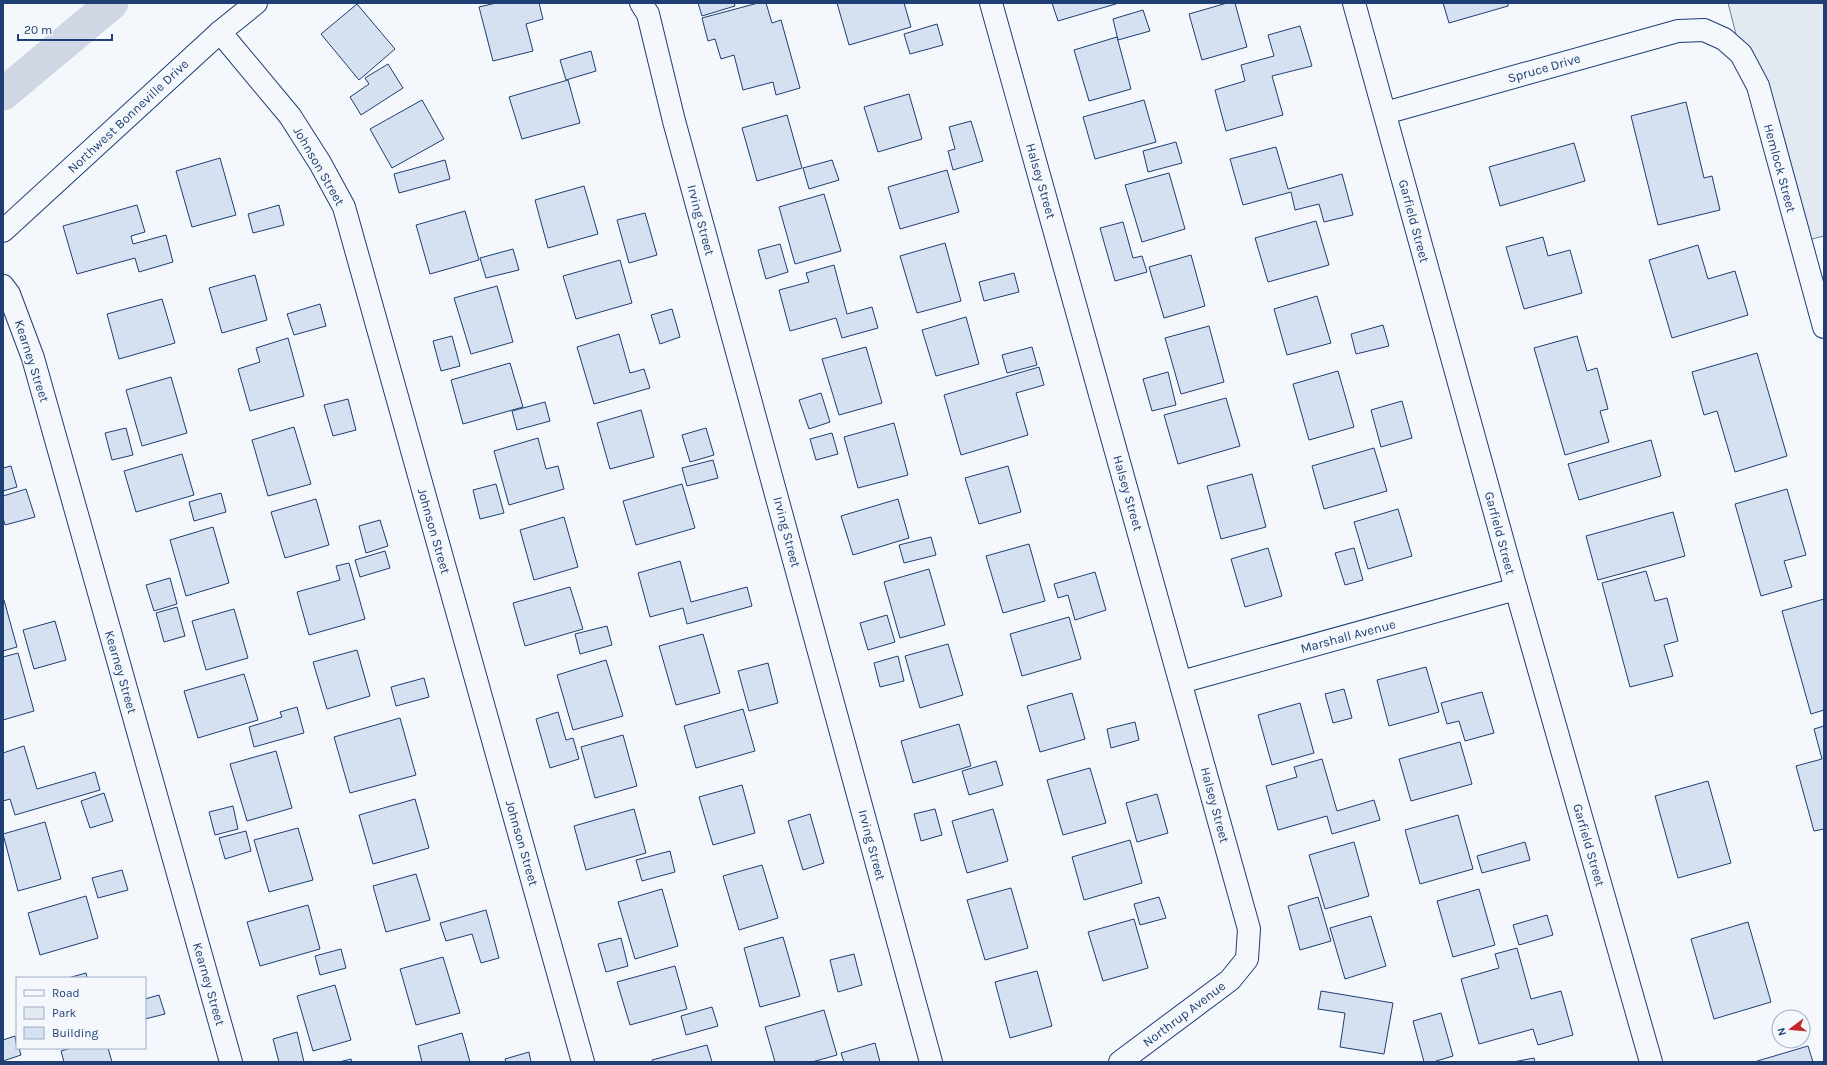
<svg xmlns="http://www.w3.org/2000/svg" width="1827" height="1065" viewBox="0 0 1827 1065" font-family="Karla,sans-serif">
	<rect width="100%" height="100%" fill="#f4f7fb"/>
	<path fill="#e3e9f0" stroke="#687fa3" d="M1728,3H1824V236L1800,242L1741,54Z"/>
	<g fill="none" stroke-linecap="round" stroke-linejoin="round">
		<path stroke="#cfd7e4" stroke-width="33" d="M3,94L112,3"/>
	</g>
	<g fill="#d5e0f0" stroke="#1d3f73">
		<path d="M496,3H539L543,19L526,24L533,51L493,61L479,7Z"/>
		<path d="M698,3H734L735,6L702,16Z"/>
		<path d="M758,3H766L772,23L781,20L800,88L776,95L773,82L743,90L734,55L721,59L715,39L708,41L702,18Z"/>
		<path d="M837,3H904L911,27L849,45Z"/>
		<path d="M1052,3H1119L1058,21Z"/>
		<path d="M1227,3H1235L1247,47L1202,60L1189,14Z"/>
		<path d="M1443,3H1508V6L1449,23Z"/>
		<path d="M357,4L395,49L359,80L321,34Z"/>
		<path d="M1143,10L1150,31L1118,40L1113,19Z"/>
		<path d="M937,24L943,45L910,54L904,34Z"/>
		<path d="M1300,26L1312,66L1272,76L1283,115L1226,131L1215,90L1245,81L1241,65L1274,56L1268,35Z"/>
		<path d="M1117,37L1131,89L1089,101L1074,50Z"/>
		<path d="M591,51L596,71L566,80L560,60Z"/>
		<path d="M388,64L403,88L361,115L350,97L369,84L365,78Z"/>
		<path d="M568,80L580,123L522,139L509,97Z"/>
		<path d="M909,94L922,139L878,152L864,107Z"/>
		<path d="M422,100L444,139L392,168L370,129Z"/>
		<path d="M1144,100L1156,142L1095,159L1083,117Z"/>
		<path d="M1686,102L1704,178L1712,176L1720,210L1658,225L1631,116Z"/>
		<path d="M787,115L802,168L757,181L742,128Z"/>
		<path d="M971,121L983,161L953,170L948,151L955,149L949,127Z"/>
		<path d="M1176,142L1182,163L1148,172L1143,151Z"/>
		<path d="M1574,143L1585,181L1500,206L1489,167Z"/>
		<path d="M1276,147L1288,189L1342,174L1353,215L1324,222L1319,204L1295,210L1291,192L1243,205L1230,159Z"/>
		<path d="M220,158L236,215L192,227L176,171Z"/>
		<path d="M445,160L450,179L399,193L394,174Z"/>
		<path d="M832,160L839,180L809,189L803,168Z"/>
		<path d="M947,170L959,212L900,229L888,187Z"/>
		<path d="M1169,173L1185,229L1142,242L1125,185Z"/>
		<path d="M584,186L598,234L548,248L535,200Z"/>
		<path d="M824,194L841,251L795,264L779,207Z"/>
		<path d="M137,205L145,232L131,236L133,244L166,235L173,262L139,272L135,258L77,274L63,226Z"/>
		<path d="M279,205L284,225L253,233L248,214Z"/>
		<path d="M465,211L479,260L430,274L416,225Z"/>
		<path d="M645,213L657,255L629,263L617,220Z"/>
		<path d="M1316,221L1329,265L1268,282L1255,238Z"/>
		<path d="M1123,222L1133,258L1142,256L1147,272L1115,281L1100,228Z"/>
		<path d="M1543,237L1548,256L1570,250L1582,293L1524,309L1506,247Z"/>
		<path d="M945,243L961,301L917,313L900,256Z"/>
		<path d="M780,244L788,272L766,279L758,250Z"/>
		<path d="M1698,245L1708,279L1735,271L1748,315L1672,338L1649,260Z"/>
		<path d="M513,249L519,270L486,278L480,258Z"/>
		<path d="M1191,255L1205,306L1164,318L1149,267Z"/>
		<path d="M620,260L632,303L576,319L563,276Z"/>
		<path d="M834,265L847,314L872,307L878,328L842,338L836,318L790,331L779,290L809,282L806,273Z"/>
		<path d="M1014,273L1019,292L984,301L979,282Z"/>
		<path d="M255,275L267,320L222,333L209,288Z"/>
		<path d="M497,286L513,342L471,354L454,298Z"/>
		<path d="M1317,296L1331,343L1287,355L1274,309Z"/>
		<path d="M162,299L175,343L119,359L107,314Z"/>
		<path d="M320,304L326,326L294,335L287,314Z"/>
		<path d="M672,309L680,337L660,344L651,315Z"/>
		<path d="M966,317L979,364L936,376L922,330Z"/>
		<path d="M1383,325L1389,346L1356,354L1351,334Z"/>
		<path d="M1209,326L1224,382L1181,394L1165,338Z"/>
		<path d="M619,334L630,373L644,369L650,388L594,404L577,347Z"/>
		<path d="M452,336L460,366L441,371L433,341Z"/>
		<path d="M1577,336L1587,371L1597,368L1608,409L1600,411L1609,442L1565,455L1534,348Z"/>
		<path d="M288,338L304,396L250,411L238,369L260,362L256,348Z"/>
		<path d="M866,347L882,403L839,415L822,359Z"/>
		<path d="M1032,347L1037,365L1007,373L1002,355Z"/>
		<path d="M1757,353L1787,456L1735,472L1717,411L1704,415L1692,372Z"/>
		<path d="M510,363L523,407L463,424L451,380Z"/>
		<path d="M1039,367L1044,385L1016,393L1028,435L961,455L944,395Z"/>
		<path d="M1338,371L1354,427L1309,440L1293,384Z"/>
		<path d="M1168,372L1176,405L1152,411L1143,379Z"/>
		<path d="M171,377L187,433L142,446L126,390Z"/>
		<path d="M821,393L830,422L809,429L799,400Z"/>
		<path d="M1226,398L1240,446L1178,464L1164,415Z"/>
		<path d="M348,399L356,430L333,436L324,405Z"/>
		<path d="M1402,401L1412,438L1381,447L1371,410Z"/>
		<path d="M545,402L550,421L517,430L512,411Z"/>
		<path d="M641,410L654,457L610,469L597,423Z"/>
		<path d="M894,423L908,475L858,488L844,437Z"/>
		<path d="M294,427L311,484L268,496L252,440Z"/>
		<path d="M126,428L133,455L112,460L105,433Z"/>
		<path d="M706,428L714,455L690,462L682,435Z"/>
		<path d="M832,433L838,454L816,460L810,439Z"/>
		<path d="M538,438L546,469L558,466L564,489L509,505L494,451Z"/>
		<path d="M1651,440L1661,476L1579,500L1568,464Z"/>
		<path d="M1374,448L1387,491L1324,509L1312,466Z"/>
		<path d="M182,454L194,495L136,512L124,471Z"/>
		<path d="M713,460L718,478L687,486L682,468Z"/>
		<path d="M11,466L17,487L3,491V468Z"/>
		<path d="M1008,466L1021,512L979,524L965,478Z"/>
		<path d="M1252,474L1266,527L1221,539L1207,486Z"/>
		<path d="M496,484L504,513L480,519L473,490Z"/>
		<path d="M682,484L695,528L636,545L623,501Z"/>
		<path d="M26,489L35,517L5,525L3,518V496Z"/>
		<path d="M1787,489L1806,555L1784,561L1792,587L1761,596L1735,504Z"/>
		<path d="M221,493L226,512L194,521L189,502Z"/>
		<path d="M316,499L329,545L285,558L271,512Z"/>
		<path d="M898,499L909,538L853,555L841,516Z"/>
		<path d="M1398,509L1412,556L1368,569L1354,522Z"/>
		<path d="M1673,512L1685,556L1598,580L1586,536Z"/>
		<path d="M564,517L578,567L534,580L520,530Z"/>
		<path d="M380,520L388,546L366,553L359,526Z"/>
		<path d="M213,527L229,583L186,596L170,540Z"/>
		<path d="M931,537L936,555L904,563L899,545Z"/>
		<path d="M1029,544L1045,601L1003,613L986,556Z"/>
		<path d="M1268,548L1282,596L1245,607L1231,559Z"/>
		<path d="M1354,548L1363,580L1345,585L1335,553Z"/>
		<path d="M385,551L390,568L360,577L355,560Z"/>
		<path d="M680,561L691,602L747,587L752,606L687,624L683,608L650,617L638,573Z"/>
		<path d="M349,563L365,619L309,635L297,592L340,580L336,566Z"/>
		<path d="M929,569L945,625L900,638L884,582Z"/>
		<path d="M1646,571L1655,601L1667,598L1678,641L1664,645L1673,676L1630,687L1602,583Z"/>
		<path d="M1095,572L1106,610L1075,620L1068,595L1058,598L1054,584Z"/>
		<path d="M170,578L177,604L154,611L146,585Z"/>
		<path d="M570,587L583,629L525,646L513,603Z"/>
		<path d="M1824,599V710L1811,714L1782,611Z"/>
		<path d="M4,600L17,647L3,651V601Z"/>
		<path d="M177,607L185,636L164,642L156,613Z"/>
		<path d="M234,609L248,658L206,670L192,621Z"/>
		<path d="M887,615L895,642L868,650L860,623Z"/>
		<path d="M1069,617L1081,659L1022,676L1010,634Z"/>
		<path d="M55,621L66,660L34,669L23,630Z"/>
		<path d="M607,626L612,645L580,654L575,634Z"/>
		<path d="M703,634L720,693L676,705L659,646Z"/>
		<path d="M948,644L963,695L920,708L905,656Z"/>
		<path d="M357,650L370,696L327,709L313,662Z"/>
		<path d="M18,653L34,711L3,720V657Z"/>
		<path d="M898,656L904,681L880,687L874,663Z"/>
		<path d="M606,660L623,716L573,730L557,675Z"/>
		<path d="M768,663L778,703L749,711L738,671Z"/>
		<path d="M1426,667L1439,712L1389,726L1377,680Z"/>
		<path d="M244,674L258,720L198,738L184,691Z"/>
		<path d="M424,678L429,697L396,706L391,687Z"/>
		<path d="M1344,689L1352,718L1333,723L1325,694Z"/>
		<path d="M1482,692L1494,733L1465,741L1459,721L1447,724L1441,703Z"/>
		<path d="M1072,693L1085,739L1040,752L1027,706Z"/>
		<path d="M1300,703L1314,753L1272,765L1258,715Z"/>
		<path d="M297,707L304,733L254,747L249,727L282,717L280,712Z"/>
		<path d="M743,709L755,751L696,768L684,726Z"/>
		<path d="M558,712L566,740L573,738L579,759L550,768L536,719Z"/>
		<path d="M400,718L416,775L350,793L334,737Z"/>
		<path d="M1135,722L1139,740L1111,748L1107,729Z"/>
		<path d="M959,724L971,766L913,783L901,741Z"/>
		<path d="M1824,726V829L1814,831L1796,766L1822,759L1814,729Z"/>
		<path d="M623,735L637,786L595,798L581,747Z"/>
		<path d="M1460,742L1472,784L1411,801L1399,759Z"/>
		<path d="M24,746L37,789L95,772L100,790L15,815L10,799L3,801V753Z"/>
		<path d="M276,751L292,808L247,821L230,764Z"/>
		<path d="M1322,759L1337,811L1374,800L1380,820L1332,834L1327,816L1278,830L1266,786L1297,777L1294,767Z"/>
		<path d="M996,761L1003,785L969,795L962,771Z"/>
		<path d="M1090,768L1106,823L1063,835L1047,780Z"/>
		<path d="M1708,781L1731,863L1678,878L1655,796Z"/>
		<path d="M742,785L755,833L713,845L699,797Z"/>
		<path d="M104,793L113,821L90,828L81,801Z"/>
		<path d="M1157,794L1168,833L1137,842L1126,803Z"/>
		<path d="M415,799L429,848L373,864L359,815Z"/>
		<path d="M233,806L238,829L215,835L209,812Z"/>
		<path d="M634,809L646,853L586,870L574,826Z"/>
		<path d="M935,809L942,835L921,841L914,814Z"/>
		<path d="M993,809L1008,861L967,873L952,821Z"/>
		<path d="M810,814L824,863L803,870L788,821Z"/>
		<path d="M1458,815L1473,869L1420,884L1405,830Z"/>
		<path d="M45,822L61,879L18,891L3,834Z"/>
		<path d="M298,828L313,880L269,892L254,840Z"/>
		<path d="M246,831L251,851L225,859L219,838Z"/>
		<path d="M1130,840L1142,883L1084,900L1072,857Z"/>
		<path d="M1354,842L1369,896L1325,909L1309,855Z"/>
		<path d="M1525,842L1530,860L1482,873L1477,856Z"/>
		<path d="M670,851L675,872L642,881L636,860Z"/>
		<path d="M762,865L778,918L739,930L723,876Z"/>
		<path d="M122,870L128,890L98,898L92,878Z"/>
		<path d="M416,874L430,920L386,932L373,886Z"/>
		<path d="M1011,888L1028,948L985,960L967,900Z"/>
		<path d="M662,889L678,946L635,959L618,902Z"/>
		<path d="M1479,889L1495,945L1453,957L1437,901Z"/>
		<path d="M86,896L98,938L40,955L28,913Z"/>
		<path d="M1159,897L1166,918L1140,925L1134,904Z"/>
		<path d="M1318,897L1331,941L1300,950L1288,906Z"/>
		<path d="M308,905L320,949L260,966L247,922Z"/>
		<path d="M486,910L499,958L481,963L472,934L446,941L440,923Z"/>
		<path d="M1547,915L1553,935L1519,945L1513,925Z"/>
		<path d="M1371,916L1386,966L1345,979L1330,928Z"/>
		<path d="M1134,919L1148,968L1103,981L1088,932Z"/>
		<path d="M1748,922L1771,1002L1714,1019L1691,939Z"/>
		<path d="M783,937L800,996L760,1007L744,948Z"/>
		<path d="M621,938L628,966L606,972L598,944Z"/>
		<path d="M1517,948L1531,999L1561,991L1573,1035L1538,1045L1533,1029L1479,1044L1461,979L1499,968L1495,954Z"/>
		<path d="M341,949L346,968L320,975L315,956Z"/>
		<path d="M854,954L862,985L838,992L830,960Z"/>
		<path d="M443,957L460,1013L416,1025L400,969Z"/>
		<path d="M675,966L687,1009L630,1025L617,982Z"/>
		<path d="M1037,971L1052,1026L1010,1038L995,982Z"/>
		<path d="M86,973L87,978H68Z"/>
		<path d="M335,985L351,1040L313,1051L297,996Z"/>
		<path d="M1321,991L1393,1003L1384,1054L1340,1047L1345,1013L1318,1009Z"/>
		<path d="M159,995L165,1014L145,1019V999Z"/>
		<path d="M712,1007L718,1026L686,1035L681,1016Z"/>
		<path d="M824,1010L837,1055L812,1062H775L765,1027Z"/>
		<path d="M1441,1013L1453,1056L1433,1062H1424L1413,1021Z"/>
		<path d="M297,1032L304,1062H279L273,1039Z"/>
		<path d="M462,1033L470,1062H422L418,1046Z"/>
		<path d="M15,1036L17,1048H19L21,1055L3,1061V1040Z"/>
		<path d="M875,1043L880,1062H844L841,1053Z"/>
		<path d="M707,1045L712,1062H652V1060Z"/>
		<path d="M1808,1046L1813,1062H1754Z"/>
		<path d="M71,1048H108L112,1062H64L61,1051Z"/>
		<path d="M529,1052L531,1062H506L505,1059Z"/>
		<path d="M1534,1058L1535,1062H1513Z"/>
		<path d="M351,1059L352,1062H339Z"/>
	</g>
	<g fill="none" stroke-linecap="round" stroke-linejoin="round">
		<g stroke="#1d3f73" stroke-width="24">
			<g id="minor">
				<path d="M641,3L648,14L674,121L931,1062"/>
				<path d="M991,3L1249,929L1247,959L1230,980L1120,1062"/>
				<path d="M1354,3L1516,589L1651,1062"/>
				<path d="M220,32L290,116L320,163L344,207L583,1062"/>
				<path d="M1385,113L1678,31L1704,30L1724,39L1741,54L1758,86L1824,327"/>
				<path d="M3,231L220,32L256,3"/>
				<path d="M3,286L9,294L33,358L231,1062"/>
				<path d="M1181,682L1516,589"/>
			</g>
		</g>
		<use href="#minor" stroke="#f4f7fb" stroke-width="22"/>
	</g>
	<g text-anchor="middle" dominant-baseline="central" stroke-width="3" stroke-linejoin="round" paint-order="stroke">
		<g font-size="13" fill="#1d3f73" stroke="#f4f7fb">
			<text transform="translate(1544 68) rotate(-16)">Spruce Drive</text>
			<text transform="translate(128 116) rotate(-43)">Northwest Bonneville Drive</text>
			<text transform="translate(319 166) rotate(60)">Johnson Street</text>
			<text transform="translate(1780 168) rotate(75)">Hemlock Street</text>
			<text transform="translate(1041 181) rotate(74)">Halsey Street</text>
			<text transform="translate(701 220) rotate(75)">Irving Street</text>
			<text transform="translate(1414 221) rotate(75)">Garfield Street</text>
			<text transform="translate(32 361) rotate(72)">Kearney Street</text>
			<text transform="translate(1128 493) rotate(74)">Halsey Street</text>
			<text transform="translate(434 531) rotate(74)">Johnson Street</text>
			<text transform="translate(787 532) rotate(75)">Irving Street</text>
			<text transform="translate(1500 533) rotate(75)">Garfield Street</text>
			<text transform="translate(1348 636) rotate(-15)">Marshall Avenue</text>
			<text transform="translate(121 672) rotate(74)">Kearney Street</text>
			<text transform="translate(1215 805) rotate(75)">Halsey Street</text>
			<text transform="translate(522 843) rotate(74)">Johnson Street</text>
			<text transform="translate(872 845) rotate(75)">Irving Street</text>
			<text transform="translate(1589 845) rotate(74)">Garfield Street</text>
			<text transform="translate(209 984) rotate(74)">Kearney Street</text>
			<text transform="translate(1184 1014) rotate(-37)">Northrup Avenue</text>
		</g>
	</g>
	<rect width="1827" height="1065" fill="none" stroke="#1d3f73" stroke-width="8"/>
	<rect x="16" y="977" width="130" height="72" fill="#f4f7fb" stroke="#9eadc5"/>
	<rect x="24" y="990" width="20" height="6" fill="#f4f7fb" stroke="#9eadc5"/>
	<text x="52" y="997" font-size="12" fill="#1d3f73">Road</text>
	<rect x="24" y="1007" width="20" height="12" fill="#e3e9f0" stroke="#9eadc5"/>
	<text x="52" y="1017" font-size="12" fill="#1d3f73">Park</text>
	<rect x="24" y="1027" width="20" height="12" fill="#d5e0f0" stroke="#9eadc5"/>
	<text x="52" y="1037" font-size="12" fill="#1d3f73">Building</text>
	<g transform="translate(1791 1029) rotate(254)"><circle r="19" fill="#f4f7fb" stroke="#9eadc5"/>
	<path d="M0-3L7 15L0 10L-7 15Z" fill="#c62828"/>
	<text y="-6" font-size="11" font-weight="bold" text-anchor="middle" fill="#1d3f73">N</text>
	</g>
	<path d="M18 34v6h94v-6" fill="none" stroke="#1d3f73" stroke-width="2"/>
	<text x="24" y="34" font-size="12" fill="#1d3f73" stroke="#f4f7fb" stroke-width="3" paint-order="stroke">20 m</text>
</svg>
